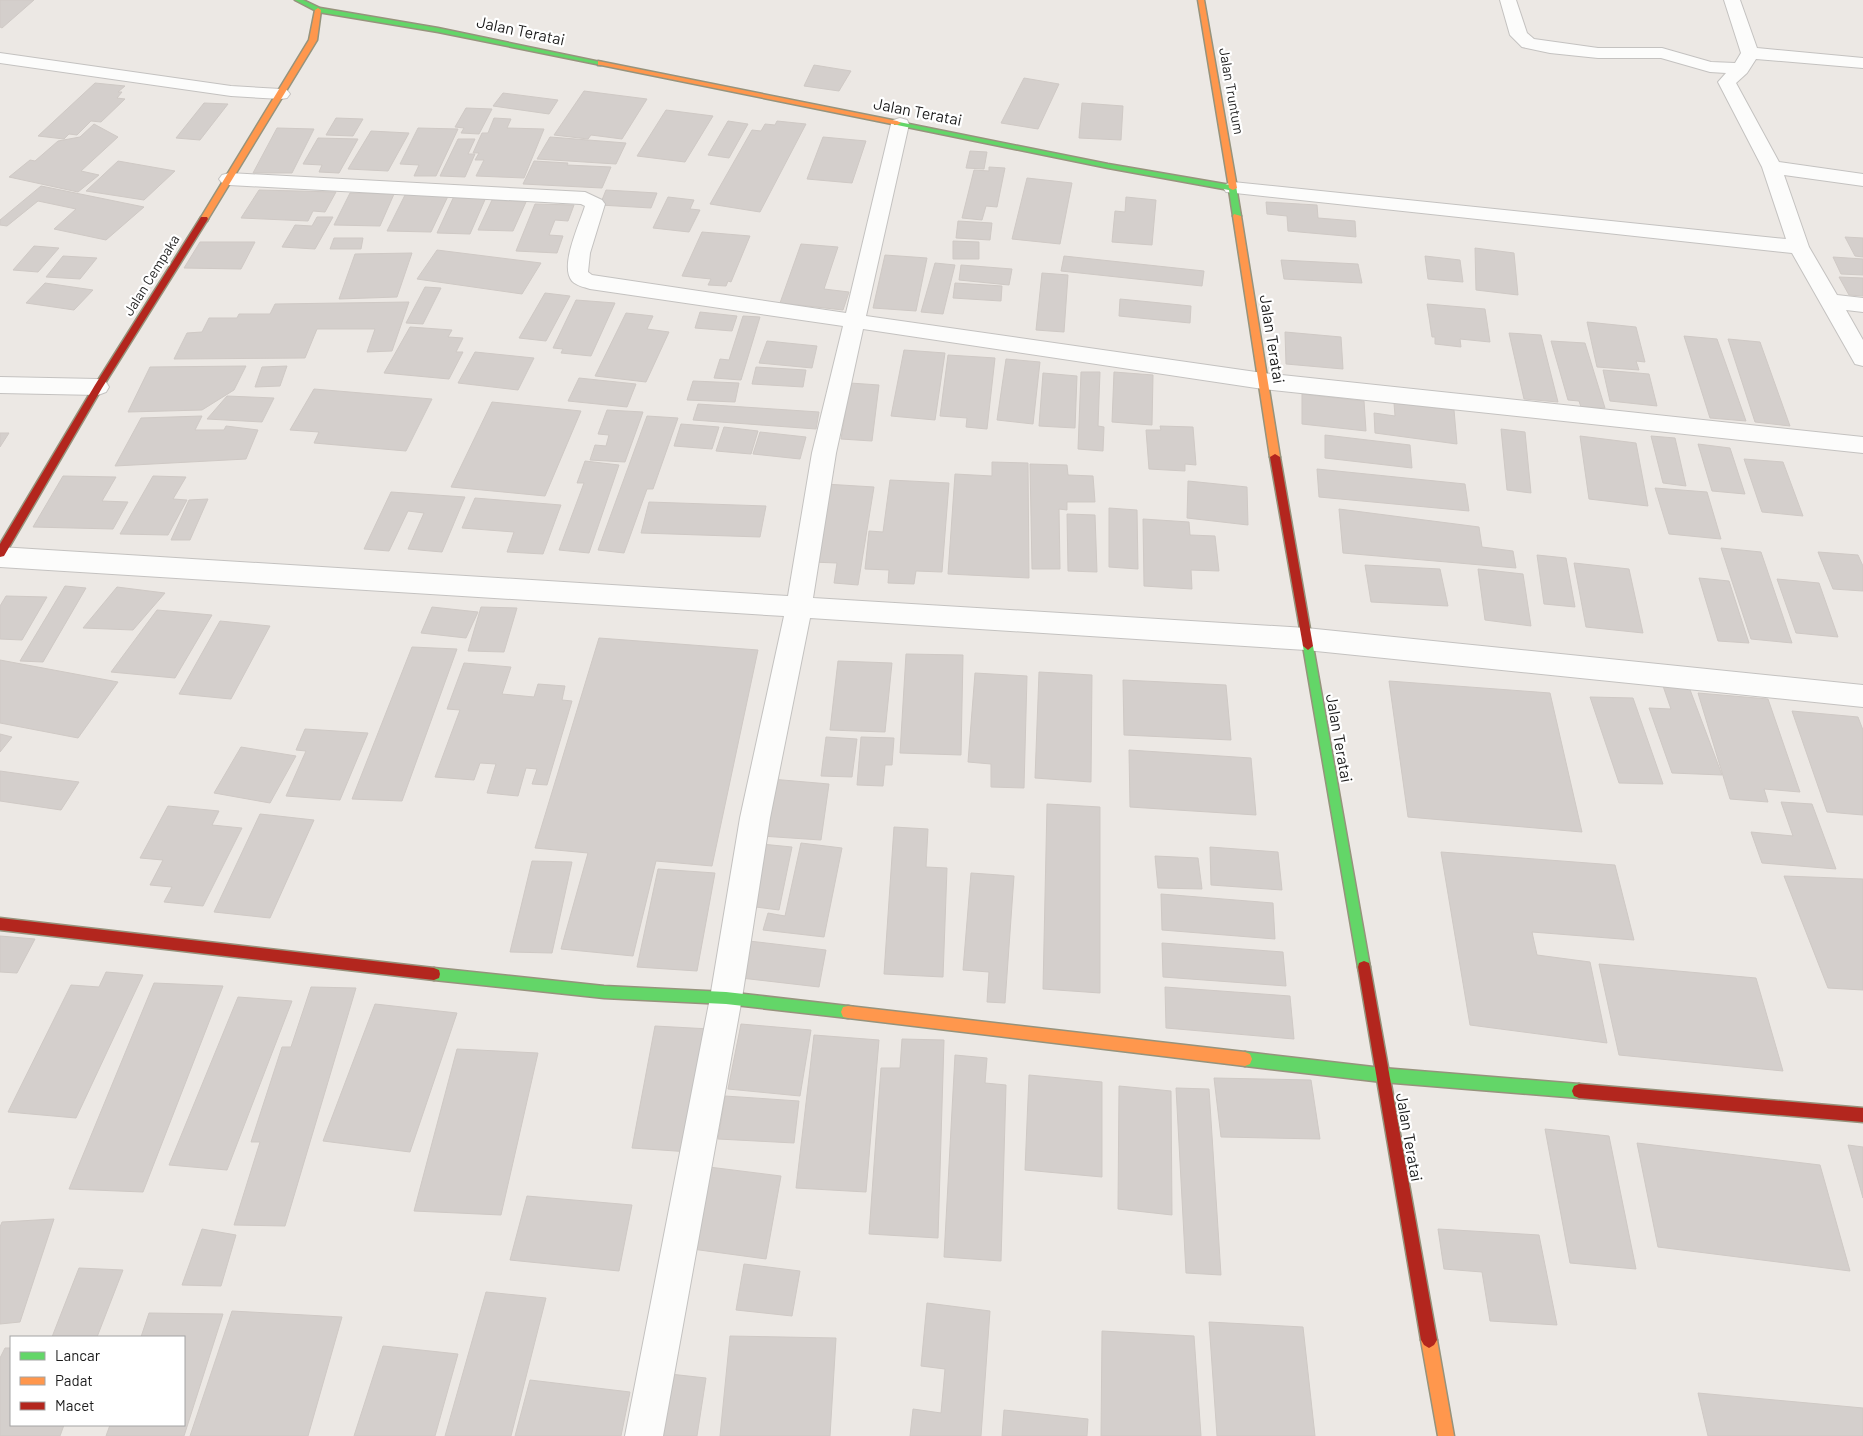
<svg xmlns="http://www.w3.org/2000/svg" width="1863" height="1436" viewBox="0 0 1863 1436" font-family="Barlow,sans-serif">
	<rect width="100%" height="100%" fill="#ece8e4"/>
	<g fill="#d4cfcc" stroke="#cfc9c5">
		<path d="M0,0H34L2,28L0,27Z"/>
		<path d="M814,65L851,71L839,91L804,86Z"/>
		<path d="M1024,78L1059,84L1038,129L1001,123Z"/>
		<path d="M95,83L125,86L118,92H122L117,98L125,99L101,122L91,121L77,135L69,134L64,139L38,136Z"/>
		<path d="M584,91L647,99L622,139L591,135L588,139L554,135Z"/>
		<path d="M503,93L558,100L549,114L493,106Z"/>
		<path d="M204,103L228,104L200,140L176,138Z"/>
		<path d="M1082,103L1123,106L1121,140L1079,138Z"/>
		<path d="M466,108L492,109L479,134L461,133L464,128L455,127Z"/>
		<path d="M666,110L713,116L685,162L637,156Z"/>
		<path d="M336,118L363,119L353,136L326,135Z"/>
		<path d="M494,118L511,119L507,128L544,129L524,178L476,176L484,160H475L479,153H473L482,133H488Z"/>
		<path d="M728,121L748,124L729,158L708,155Z"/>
		<path d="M777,121L806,124L760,212L710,204L752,130L761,131L765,124L775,125Z"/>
		<path d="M94,124L118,137L81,171L99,175L78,192L9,177L30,160L35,161L58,141L80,137Z"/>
		<path d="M277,128L314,129L292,173H253Z"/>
		<path d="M418,128L458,129L436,176H414L419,165L400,164Z"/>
		<path d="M371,131L409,133L388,171L348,169Z"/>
		<path d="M550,137L626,143L616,164L537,159Z"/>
		<path d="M823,137L866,141L852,183L807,179Z"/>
		<path d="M318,138L358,139L339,173L319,172L322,165L303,164Z"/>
		<path d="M458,139H475L468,154H475L465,177L440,176Z"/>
		<path d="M970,151L987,152L984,169L966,168Z"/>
		<path d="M118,161L175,171L144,200L86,191Z"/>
		<path d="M534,161L568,163L567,165L611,167L602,188L523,184Z"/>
		<path d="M989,167L1005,168L997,207L986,206L982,220L962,218L974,170L989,171Z"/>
		<path d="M1027,178L1072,183L1060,244L1012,239Z"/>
		<path d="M41,186L144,207L106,240L54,229L76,209L38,201L7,226L0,225V220Z"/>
		<path d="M259,190L336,192L325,212L313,211L308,221L241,218Z"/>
		<path d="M606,190L657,193L651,208L600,205Z"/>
		<path d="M350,193L394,194L380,226L334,225Z"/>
		<path d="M406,193L449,194L431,232L387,231Z"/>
		<path d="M455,194L487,195L470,234L437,233Z"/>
		<path d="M668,197L694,200L690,209L700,210L689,232L653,228Z"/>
		<path d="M1126,197L1156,200L1152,245L1112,242L1115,211L1125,212Z"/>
		<path d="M492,200L526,202L513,231L478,230Z"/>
		<path d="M1266,202L1317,205L1318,218L1355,221L1356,237L1288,231L1287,216L1267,214Z"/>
		<path d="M535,204L574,205L568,221L555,220L549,235L563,236L557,253L516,251Z"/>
		<path d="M317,217H333L315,249L282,247L295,225L312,226Z"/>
		<path d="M958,221L992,223L990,240L956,238Z"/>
		<path d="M702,232L750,236L731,282L728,281L726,286L708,285L711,279L682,276Z"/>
		<path d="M1845,237L1863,238V257L1855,256Z"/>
		<path d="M334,238H363L361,249H330Z"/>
		<path d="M953,241L979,242V259H953Z"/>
		<path d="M200,242H255L241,269L184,268Z"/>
		<path d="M801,244L838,247L824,289L849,292L843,310L780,303Z"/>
		<path d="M34,246L59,248L38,272L13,270Z"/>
		<path d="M1475,248L1514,253L1518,295L1476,290Z"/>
		<path d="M437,250L541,263L522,294L417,279Z"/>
		<path d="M412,253L397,297L339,299L355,254Z"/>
		<path d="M885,255L927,258L916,311L873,308Z"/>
		<path d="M63,256L97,258L80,279L46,277Z"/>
		<path d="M1064,256L1204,271L1202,286L1061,271Z"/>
		<path d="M1425,256L1460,260L1463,282L1428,279Z"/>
		<path d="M1833,257L1863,259V275L1841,274Z"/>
		<path d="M1281,260L1358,264L1362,283L1284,279Z"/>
		<path d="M935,263L955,265L943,314L921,312Z"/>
		<path d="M961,265L1012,269L1009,285L959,280Z"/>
		<path d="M1042,273L1068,275L1064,332L1036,330Z"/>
		<path d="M1839,277L1863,278V296L1849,295Z"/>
		<path d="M45,283L93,290L74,310L26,303Z"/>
		<path d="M955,283L1002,286L1001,301L953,298Z"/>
		<path d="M425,287L441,288L423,324L406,323Z"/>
		<path d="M545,293L570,296L546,341L519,338Z"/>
		<path d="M1120,299L1191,306L1190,323L1119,316Z"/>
		<path d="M576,300L615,303L591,356L561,353L563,349L553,348Z"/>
		<path d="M409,302L392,351L367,352L375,329H317L305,358L174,359L187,333L202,332L209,318H237L239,314H270L275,304Z"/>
		<path d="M1427,304L1485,309L1490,342L1460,339L1461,347L1435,344V337H1432Z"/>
		<path d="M700,312L737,316L732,331L695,328Z"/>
		<path d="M626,313L653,316L647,329L669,332L646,382L595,376Z"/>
		<path d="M743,316L760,317L741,380L714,378L720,359L729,360Z"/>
		<path d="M1587,322L1636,327L1645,362L1636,361L1639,370L1597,367Z"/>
		<path d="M410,327L452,330L448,337L463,338L456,352H463L449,379L384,373Z"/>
		<path d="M1285,332L1341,337L1343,369L1286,364Z"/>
		<path d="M1509,333L1541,335L1558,402L1524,399Z"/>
		<path d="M1684,336L1717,339L1746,421L1710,418Z"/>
		<path d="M1728,339L1760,342L1790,426L1755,422Z"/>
		<path d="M767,341L817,346L812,368L759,363Z"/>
		<path d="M1551,341L1585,343L1605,408L1581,407L1579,401L1568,400Z"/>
		<path d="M904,350L945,353L935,420L891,416Z"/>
		<path d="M475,352L534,358L518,390L458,383Z"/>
		<path d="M948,355L995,358L987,429L966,427L967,418L940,416Z"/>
		<path d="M1006,359L1040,362L1033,424L997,420Z"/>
		<path d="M246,366L234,390L202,410L128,412L150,367Z"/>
		<path d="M287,366L280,386L255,387L262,367Z"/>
		<path d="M756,367L806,370L803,387L752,384Z"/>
		<path d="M1603,370L1649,374L1657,406L1610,401Z"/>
		<path d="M1081,372H1100L1098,426L1104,427L1103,451L1078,449Z"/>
		<path d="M1114,372L1153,375L1152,425L1112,422Z"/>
		<path d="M1043,373L1077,376L1075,428L1039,426Z"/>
		<path d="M579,378L636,384L627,407L568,401Z"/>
		<path d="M693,381L739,383L735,402L687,400Z"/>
		<path d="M850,383L879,385L872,441L841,439Z"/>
		<path d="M314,389L432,399L406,451L314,443L319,432L290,430Z"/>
		<path d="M1302,394L1364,401L1366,431L1302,424Z"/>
		<path d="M227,396L274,398L262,422L207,419Z"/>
		<path d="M492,402L581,411L545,496L451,487Z"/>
		<path d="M1394,403L1454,410L1457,444L1375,433L1374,413L1395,416Z"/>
		<path d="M698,404L819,412L816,429L693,420Z"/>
		<path d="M607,410L643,412L625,462L590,460L595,445L606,446L609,435L598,434Z"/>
		<path d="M202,416L195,430H224L226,426L258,430L246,459L115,466L141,418Z"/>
		<path d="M647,416L678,418L653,489H647L624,553L598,550Z"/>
		<path d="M681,424L719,427L712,449L674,446Z"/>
		<path d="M1160,426L1193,427L1196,465L1185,464V471L1149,469L1146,430H1161Z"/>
		<path d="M724,427L758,431L751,454L716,451Z"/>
		<path d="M1501,429L1525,432L1531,493L1507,490Z"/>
		<path d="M760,432L806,437L800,459L753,454Z"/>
		<path d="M0,433H9L0,447Z"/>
		<path d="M1325,435L1410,445L1412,468L1325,458Z"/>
		<path d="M1580,436L1636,443L1648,506L1589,499Z"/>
		<path d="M1651,436L1675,438L1686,486L1663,483Z"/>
		<path d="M1698,444L1730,448L1745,494L1712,491Z"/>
		<path d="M1744,459L1783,462L1803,516L1762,512Z"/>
		<path d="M585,461L619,465L589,553L559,550L584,483H577Z"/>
		<path d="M992,462L1028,463L1029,578L948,574L955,474L992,476Z"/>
		<path d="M1030,464L1067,465L1068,475L1093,476L1095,502H1067V510L1059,509L1060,569H1032Z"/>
		<path d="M1317,469L1465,484L1469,511L1319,497Z"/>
		<path d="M63,476L116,477L102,501L128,502L113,529L33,527Z"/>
		<path d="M153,476L186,477L173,499L187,500L168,535L120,534Z"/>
		<path d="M890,480L949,483L942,572L916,571L914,584L888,583L889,570L865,569L869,531L883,532Z"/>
		<path d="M1188,481L1247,487L1248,525L1187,518Z"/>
		<path d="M825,484L874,487L858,585L834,583L837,563L812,562Z"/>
		<path d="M1655,488L1707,492L1721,539L1669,534Z"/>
		<path d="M391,492L465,497L442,552L408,549L424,513L408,511L389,551L364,549Z"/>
		<path d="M475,498L561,505L543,554L507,552L514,532L462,528Z"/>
		<path d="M208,499L190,540H171L189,500Z"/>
		<path d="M649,502L766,506L760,537L641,533Z"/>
		<path d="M1109,508L1137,510L1138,569L1109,567Z"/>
		<path d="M1339,509L1479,527L1482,547L1513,551L1516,568L1343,553Z"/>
		<path d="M1067,514L1095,515L1097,572L1068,571Z"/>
		<path d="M1143,519L1189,522L1190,535L1215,536L1219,571L1191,570L1192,589L1144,586Z"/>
		<path d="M1721,548L1761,552L1792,643L1751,639Z"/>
		<path d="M1818,552L1858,555L1863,566V591L1833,589Z"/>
		<path d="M1537,555L1566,558L1575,607L1544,604Z"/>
		<path d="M1574,563L1629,569L1643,633L1586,627Z"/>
		<path d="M1365,565L1440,569L1448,606L1371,602Z"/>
		<path d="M1478,569L1523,574L1531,626L1485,620Z"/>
		<path d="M1699,578L1729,581L1749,643L1718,641Z"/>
		<path d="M1777,579L1819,583L1838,637L1796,633Z"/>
		<path d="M65,586L86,588L43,662L20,661Z"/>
		<path d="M117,587L165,593L133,630L83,628Z"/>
		<path d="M6,596L47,597L22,640L0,639V606Z"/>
		<path d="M432,607L478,612L466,638L421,633Z"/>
		<path d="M481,607L517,608L504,652L468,651Z"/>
		<path d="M157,610L212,615L175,678L111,672Z"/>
		<path d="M220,621L270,626L231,699L179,694Z"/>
		<path d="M599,638L758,650L712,866L656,861L633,956L561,949L588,853L535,848Z"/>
		<path d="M412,647L457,649L402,801L352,799Z"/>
		<path d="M906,654L963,655L961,755L900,753Z"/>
		<path d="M0,660L118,682L78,738L0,723Z"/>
		<path d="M838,661L892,663L885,732L830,730Z"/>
		<path d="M464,663L511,667L502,694L534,697L538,684L565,686L562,700L572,701L547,785L532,784L537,769L526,768L518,796L487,793L496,764L480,763L474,780L435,777L460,710L447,709Z"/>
		<path d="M1039,672L1092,675L1091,782L1035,778Z"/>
		<path d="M975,673L1027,676L1024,788L991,787V764L968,762Z"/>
		<path d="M1123,680L1226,685L1231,740L1124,735Z"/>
		<path d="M1389,681L1550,693L1582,832L1408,817Z"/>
		<path d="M1663,686L1689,687L1722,775L1672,773L1649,708L1671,709Z"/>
		<path d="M1698,693L1768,699L1800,792L1764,789L1768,802L1730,799Z"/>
		<path d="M1590,697L1633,698L1663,784L1619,783Z"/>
		<path d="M1792,711L1858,717L1863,730V815L1827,812Z"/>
		<path d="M305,729L368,733L340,800L286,796L306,751L296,750Z"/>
		<path d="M0,734L12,737L0,752Z"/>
		<path d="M826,737L857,739L852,777L821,776Z"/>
		<path d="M861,737L894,738L892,765H885L883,786L857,785Z"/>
		<path d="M241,747L296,756L270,803L214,793Z"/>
		<path d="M1129,750L1251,758L1256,815L1130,807Z"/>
		<path d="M0,771L79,782L61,810L0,801Z"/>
		<path d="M771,779L829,784L821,840L761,836Z"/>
		<path d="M1781,802L1812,804L1836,869L1762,863L1751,832L1793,836Z"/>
		<path d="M1047,804L1100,807V993L1043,989Z"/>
		<path d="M168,806L219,811L212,825L242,828L203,906L164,902L172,887L150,885L163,860L140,858Z"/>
		<path d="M260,814L314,820L270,918L214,912Z"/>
		<path d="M894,827L928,829L926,867L947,868L943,977L884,974Z"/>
		<path d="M801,843L842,848L824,937L763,930L768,913L785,916Z"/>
		<path d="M761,844L792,847L779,910L748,906Z"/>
		<path d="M1210,847L1278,852L1282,890L1211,885Z"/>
		<path d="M1441,852L1615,865L1634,940L1532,932L1537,955L1590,962L1607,1043L1470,1025Z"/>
		<path d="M1155,856L1198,858L1202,889L1158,888Z"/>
		<path d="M532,861L572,862L552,953L510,952Z"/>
		<path d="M658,869L715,873L697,971L637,967Z"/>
		<path d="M971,873L1014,876L1005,1003L987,1002L989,972L963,970Z"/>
		<path d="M1784,876L1863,879V990L1828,988Z"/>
		<path d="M1161,894L1273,903L1275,939L1162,930Z"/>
		<path d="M0,936L35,939L17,973L0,972Z"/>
		<path d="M749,941L826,950L819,987L741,978Z"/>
		<path d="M1162,943L1283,952L1286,986L1163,977Z"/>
		<path d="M1599,964L1756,978L1783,1071L1619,1055Z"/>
		<path d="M106,972L143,975L76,1118L8,1112L71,985L99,987Z"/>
		<path d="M154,983L223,986L143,1192L69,1189Z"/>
		<path d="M311,987L356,988L285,1226L234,1225L260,1142H251L282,1047H291Z"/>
		<path d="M1165,987L1290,996L1294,1039L1166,1028Z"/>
		<path d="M238,997L292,1001L227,1170L169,1165Z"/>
		<path d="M375,1004L457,1013L410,1152L323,1141Z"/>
		<path d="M741,1024L811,1030L800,1096L728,1089Z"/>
		<path d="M655,1026L710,1029L690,1152L632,1148Z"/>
		<path d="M814,1035L879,1040L866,1192L796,1188Z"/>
		<path d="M902,1039L944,1040L938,1238L869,1234L881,1068H900Z"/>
		<path d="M457,1049L538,1053L501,1215L414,1211Z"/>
		<path d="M955,1055L987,1058L985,1083L1006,1085L1001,1261L944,1257Z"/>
		<path d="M1029,1075L1102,1082V1177L1025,1170Z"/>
		<path d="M1214,1078L1311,1080L1320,1139L1221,1137Z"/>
		<path d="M1119,1086L1171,1091L1172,1215L1118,1209Z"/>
		<path d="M1176,1088L1209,1089L1221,1275L1186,1273Z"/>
		<path d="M725,1096L799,1101L794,1143L718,1139Z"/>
		<path d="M1545,1129L1609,1136L1636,1269L1570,1263Z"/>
		<path d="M1637,1143L1820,1165L1850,1271L1658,1247Z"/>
		<path d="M1848,1145L1863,1147V1198Z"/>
		<path d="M709,1167L781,1176L766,1259L692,1249Z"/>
		<path d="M527,1196L632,1205L619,1271L510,1260Z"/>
		<path d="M54,1219L20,1322L0,1324V1227L2,1222Z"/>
		<path d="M202,1229L236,1235L221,1286L182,1285Z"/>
		<path d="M1438,1229L1539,1235L1557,1325L1490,1321L1482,1272L1444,1269Z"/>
		<path d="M744,1264L800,1271L792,1316L736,1310Z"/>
		<path d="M79,1268L123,1270L97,1337H52Z"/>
		<path d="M486,1292L546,1298L511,1436H445Z"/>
		<path d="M927,1303L990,1311L981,1436H910L913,1409L941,1413L945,1369L921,1366Z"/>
		<path d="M232,1311L342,1317L308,1436H190Z"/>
		<path d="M149,1313L223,1314L184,1436H106L110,1425H184V1337H141Z"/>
		<path d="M1209,1322L1303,1327L1315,1436H1217Z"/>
		<path d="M1102,1331L1194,1336L1201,1436H1101Z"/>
		<path d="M730,1336L836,1338L830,1436H720Z"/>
		<path d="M383,1346L458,1354L435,1436H354Z"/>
		<path d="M5,1348H11V1425H64L60,1436H0V1358Z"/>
		<path d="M661,1373L706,1378L697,1436H649Z"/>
		<path d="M530,1380L630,1392L621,1436H515Z"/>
		<path d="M1698,1393L1863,1408V1436H1708Z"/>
		<path d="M1004,1410L1088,1419L1087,1436H1002Z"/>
	</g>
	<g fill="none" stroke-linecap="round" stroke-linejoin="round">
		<g stroke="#c4c2c0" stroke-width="2">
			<g id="street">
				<path d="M1500,0H1516L1527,33L1534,39L1598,48H1662L1711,62L1735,63L1741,53L1724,0H1740L1757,48L1863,58V68L1756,59L1747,73L1736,83L1779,162L1863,174V186L1784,175L1809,247L1837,295L1863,298V312L1846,310L1863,340V366L1855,364L1792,253L1226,192L1223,188L1226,184L1233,182L1786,239L1762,167L1718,82L1726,73L1710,72L1661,58H1598L1550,53L1522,47L1510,35Z"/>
				<path d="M0,53L231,86L281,89L287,90L290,94L287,98L281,99L231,96L0,63Z"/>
				<path d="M900,118L907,120L909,124L866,316L1263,373L1863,437V453L1263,389L863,329L836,453L813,598L1306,628L1863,685V707L1306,650L810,618L770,818L742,998L663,1436H625L710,998L740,818L784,616L0,567V547L788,596L812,453L843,326L590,289C584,287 577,286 572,281C559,266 580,223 585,206L581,204L229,185L222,183L219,179L222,175L229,173L585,192L602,200L605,204L590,253L588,272L592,275L846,313L891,124L893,120Z"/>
				<path d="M0,377L98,379L106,382L109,387L106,392L98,395L0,393Z"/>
			</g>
		</g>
		<g stroke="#96937c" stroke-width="3">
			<g id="fast">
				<path d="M295,0H303L320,8L438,28L605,63L601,65L438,32L318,12Z"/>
				<path d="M894,121L1108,164L1236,186L1241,216L1237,218L1233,216L1229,190L1108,168L897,125H894Z"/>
				<path d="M1308,642L1313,646L1370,967L1369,971L1364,973L1359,971L1358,967L1303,646Z"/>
				<path d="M434,968L604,986L726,992L848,1006L853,1007L855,1012L853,1017L848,1018L726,1004L604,998L434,980L429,978L428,974L429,970Z"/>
				<path d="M1245,1052L1382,1068L1579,1084L1584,1086L1586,1091L1584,1096L1579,1098L1382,1082L1245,1066L1240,1064L1238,1059L1240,1054Z"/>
			</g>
		</g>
		<g stroke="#96937c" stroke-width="3">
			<g id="slow">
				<path d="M1198,0H1204L1237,188L1233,190L1229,188Z"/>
				<path d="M318,8L321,10L317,40L208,219L207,221H201L200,219L309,40L315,10Z"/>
				<path d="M598,61L897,121L901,123L897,125L601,65H598Z"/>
				<path d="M1234,214L1241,216L1280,457L1275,460L1270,457L1233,216Z"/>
				<path d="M848,1006L1245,1052L1250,1054L1252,1059L1250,1064L1245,1066L848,1018L843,1017L841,1012L843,1007Z"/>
				<path d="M1429,1332L1434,1335L1437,1340L1454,1436H1438L1421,1340L1424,1335Z"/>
			</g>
		</g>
		<g stroke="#96937c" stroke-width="3">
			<g id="jam">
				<path d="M201,217H207L208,219L102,388L4,556L0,557V544L95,385Z"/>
				<path d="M1275,454L1280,457L1313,646L1308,650L1303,646L1270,457Z"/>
				<path d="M0,918L434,968L439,970L440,974L439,978L434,980L0,930Z"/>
				<path d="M1364,961L1369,963L1370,967L1437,1340L1434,1345L1429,1348L1424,1345L1421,1340L1358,967L1359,963Z"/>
				<path d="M1579,1084L1863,1108V1122L1579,1098L1574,1096L1572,1091L1574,1086Z"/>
			</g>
		</g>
		<use href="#street" fill="#fcfcfb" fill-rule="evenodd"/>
		<use href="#fast" fill="#63d668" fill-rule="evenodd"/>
		<use href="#slow" fill="#ff974d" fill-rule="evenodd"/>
		<use href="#jam" fill="#b3261e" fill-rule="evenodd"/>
	</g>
	<g text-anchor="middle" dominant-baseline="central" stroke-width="4.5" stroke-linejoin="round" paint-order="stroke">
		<g font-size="14" fill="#1c1c1c" stroke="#fff">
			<text transform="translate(1232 91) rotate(80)">Jalan Truntum</text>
			<text transform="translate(151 275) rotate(-58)">Jalan Cempaka</text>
		</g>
		<g font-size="16" fill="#1c1c1c" stroke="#fff">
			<text transform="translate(521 30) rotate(12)">Jalan Teratai</text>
			<text transform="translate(918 111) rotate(11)">Jalan Teratai</text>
			<text transform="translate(1273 339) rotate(81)">Jalan Teratai</text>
			<text transform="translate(1340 738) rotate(80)">Jalan Teratai</text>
			<text transform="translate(1410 1137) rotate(80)">Jalan Teratai</text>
		</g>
	</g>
	<rect x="10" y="1336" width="175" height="90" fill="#ffffff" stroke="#a4a4a4"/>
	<rect x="20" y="1352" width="25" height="8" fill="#63d668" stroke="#a4a4a4"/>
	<text x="55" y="1361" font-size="15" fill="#1c1c1c">Lancar</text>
	<rect x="20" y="1377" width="25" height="8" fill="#ff974d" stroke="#a4a4a4"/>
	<text x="55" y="1386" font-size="15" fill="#1c1c1c">Padat</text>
	<rect x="20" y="1402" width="25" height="8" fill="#b3261e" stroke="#a4a4a4"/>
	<text x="55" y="1411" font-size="15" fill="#1c1c1c">Macet</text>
</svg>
